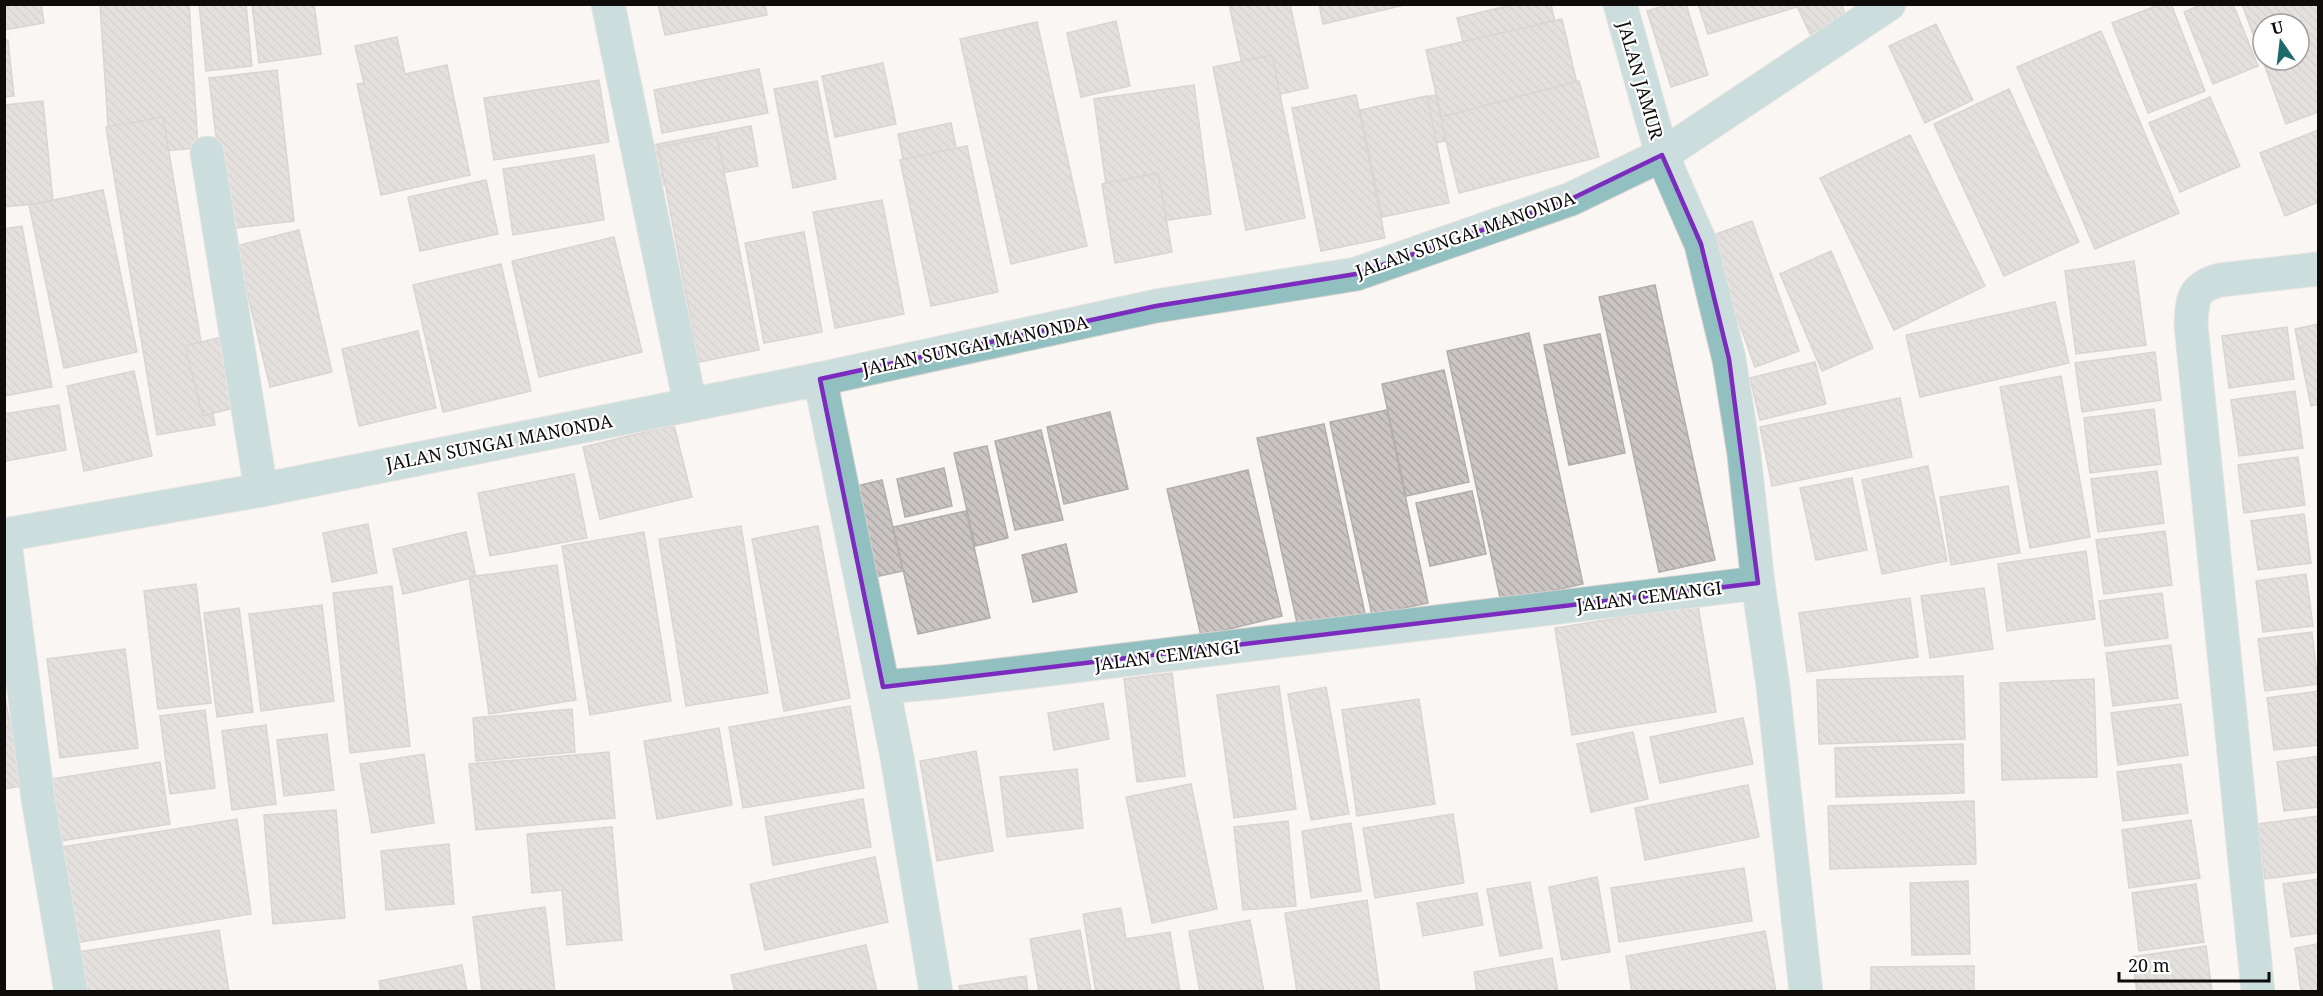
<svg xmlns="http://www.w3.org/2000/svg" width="2323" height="996" viewBox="0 0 2323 996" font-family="'Noto Serif',serif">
	<defs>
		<pattern id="building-back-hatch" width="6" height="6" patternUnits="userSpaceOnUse" patternTransform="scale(1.5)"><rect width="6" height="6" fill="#cac5c3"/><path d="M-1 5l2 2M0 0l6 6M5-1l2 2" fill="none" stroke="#aca8a6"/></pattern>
	</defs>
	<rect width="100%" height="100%" fill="#faf6f3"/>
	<g fill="url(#building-back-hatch)" stroke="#b2aeab" stroke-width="1.5" fill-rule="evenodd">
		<path d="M4,4H41L44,23L4,30Z"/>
		<path d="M100,4H189L198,148L110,155Z"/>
		<path d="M199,4H246L252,66L206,71Z"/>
		<path d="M252,4H314L321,54L259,63Z"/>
		<path d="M658,4H765L767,15L665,35Z"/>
		<path d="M1229,4H1290L1308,88L1250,101Z"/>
		<path d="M1319,4H1409L1323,24Z"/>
		<path d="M1515,4H1551L1559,40L1468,61L1457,18Z"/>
		<path d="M1669,4H1686L1708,75L1671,87L1647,11Z"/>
		<path d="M1698,4H1796L1797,7L1708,34Z"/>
		<path d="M1796,4H1841L1846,16L1810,34Z"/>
		<path d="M2161,4H2171L2205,91L2148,113L2112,23Z"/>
		<path d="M2203,4H2233L2258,66L2213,84L2184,12Z"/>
		<path d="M2242,4H2318V112L2286,124ZM2263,24H2299V60H2263Z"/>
		<path d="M1562,19L1578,88L1442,120L1426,50Z"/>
		<path d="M1116,21L1130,86L1081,97L1067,33Z"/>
		<path d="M1037,22L1087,246L1011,264L960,39Z"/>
		<path d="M1936,24L1973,100L1925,123L1889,46Z"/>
		<path d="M2101,31L2179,213L2095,249L2017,67Z"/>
		<path d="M397,37L405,74L447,65L470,175L381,195L357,84L364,83L355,46Z"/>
		<path d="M8,40L14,96L4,97V41Z"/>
		<path d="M1272,55L1305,218L1246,230L1213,67Z"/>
		<path d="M883,63L896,124L835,137L822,76Z"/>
		<path d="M759,69L768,113L662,133L654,90Z"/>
		<path d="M277,70L294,221L227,229L209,78Z"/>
		<path d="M599,80L609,142L494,160L484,98Z"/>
		<path d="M817,81L836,179L793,188L774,89Z"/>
		<path d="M1579,81L1599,157L1459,193L1440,117Z"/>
		<path d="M1194,85L1211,214L1112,228L1094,99Z"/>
		<path d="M2009,89L2079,242L2004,276L1934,124Z"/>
		<path d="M1356,95L1385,238L1321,251L1292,108Z"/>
		<path d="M1436,95L1446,141L1379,154L1370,108Z"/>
		<path d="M1427,96L1449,203L1382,217L1360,110Z"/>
		<path d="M2210,97L2240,166L2180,192L2149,123Z"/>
		<path d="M43,101L53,202L4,207V105Z"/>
		<path d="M163,117L215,425L157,435L106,127Z"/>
		<path d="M951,123L963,182L910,193L898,134Z"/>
		<path d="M751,126L758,166L650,187L642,147Z"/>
		<path d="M2318,130V202L2285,216L2260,153Z"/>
		<path d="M1910,135L1985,286L1894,330L1820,178Z"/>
		<path d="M717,136L759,350L699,362L658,147Z"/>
		<path d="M967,146L998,292L931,306L900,160Z"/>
		<path d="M594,155L604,220L513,235L503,169Z"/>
		<path d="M1158,173L1172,252L1115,263L1102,184Z"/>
		<path d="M486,180L498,234L420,251L408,197Z"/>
		<path d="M103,190L137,352L64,368L29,205Z"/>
		<path d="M882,200L904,314L835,328L813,212Z"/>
		<path d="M1752,221L1799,351L1755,367L1708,237Z"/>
		<path d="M22,226L52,387L4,396V229Z"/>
		<path d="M299,230L332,372L270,387L236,246Z"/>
		<path d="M804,232L822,332L764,343L745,243Z"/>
		<path d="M614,237L642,352L539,377L512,261Z"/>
		<path d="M1831,251L1873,348L1822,371L1780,274Z"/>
		<path d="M2134,261L2146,345L2076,354L2065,271Z"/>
		<path d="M501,264L531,391L443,412L413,285Z"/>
		<path d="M1655,285L1715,560L1659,572L1599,297Z"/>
		<path d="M2055,302L2069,363L1920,397L1906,335Z"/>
		<path d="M2318,324V404L2311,406L2295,329Z"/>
		<path d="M2287,327L2294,379L2229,388L2222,336Z"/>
		<path d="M418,331L436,408L359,426L342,349Z"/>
		<path d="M1529,333L1583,584L1501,602L1447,351Z"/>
		<path d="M1600,334L1625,453L1569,465L1544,345Z"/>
		<path d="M226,336L244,405L203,416L185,346Z"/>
		<path d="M2155,352L2161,400L2082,412L2075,363Z"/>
		<path d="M1815,362L1826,404L1760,420L1750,378Z"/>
		<path d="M1444,370L1469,482L1406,496L1382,384Z"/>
		<path d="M134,371L152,456L84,471L67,386Z"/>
		<path d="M2061,376L2090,537L2030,548L2000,387Z"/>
		<path d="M2295,391L2303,448L2239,456L2231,400Z"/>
		<path d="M1900,398L1912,457L1772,486L1760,427Z"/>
		<path d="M59,405L66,450L6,461L4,414Z"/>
		<path d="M2154,409L2161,464L2090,473L2084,418Z"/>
		<path d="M1387,410L1428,603L1372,615L1330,422Z"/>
		<path d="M1110,412L1128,489L1064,504L1047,427Z"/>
		<path d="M1324,424L1366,618L1299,632L1257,438Z"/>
		<path d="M674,425L692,497L600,519L583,447Z"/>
		<path d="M1041,430L1063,520L1015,530L995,441Z"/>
		<path d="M987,446L1008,538L975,546L954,453Z"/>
		<path d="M2298,457L2305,505L2244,513L2238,465Z"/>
		<path d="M1928,466L1947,561L1882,574L1862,480Z"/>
		<path d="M944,468L952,506L905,517L897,479Z"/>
		<path d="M1248,470L1282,616L1201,636L1167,489Z"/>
		<path d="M2157,471L2164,523L2098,532L2091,479Z"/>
		<path d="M574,474L587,538L490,556L478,493Z"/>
		<path d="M1852,478L1867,550L1816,560L1800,488Z"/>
		<path d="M882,480L903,571L865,579L844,489Z"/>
		<path d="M2008,486L2020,553L1951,565L1940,497Z"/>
		<path d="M1472,491L1486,554L1430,566L1416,503Z"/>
		<path d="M966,511L990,618L918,634L893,527Z"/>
		<path d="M2304,514L2311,563L2258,570L2251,521Z"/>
		<path d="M368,524L377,573L332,582L323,533Z"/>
		<path d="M741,526L768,693L686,706L659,539Z"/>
		<path d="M818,526L850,698L784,711L752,539Z"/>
		<path d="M2165,531L2172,585L2104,594L2096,540Z"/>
		<path d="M466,532L476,577L403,594L393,549Z"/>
		<path d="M644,532L671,701L590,715L562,546Z"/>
		<path d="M1066,544L1077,592L1033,602L1022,555Z"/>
		<path d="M2086,551L2095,619L2007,631L1998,564Z"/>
		<path d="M557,565L576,700L489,714L469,577Z"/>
		<path d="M2306,574L2313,626L2263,632L2256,581Z"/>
		<path d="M196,584L211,703L158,709L144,591Z"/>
		<path d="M392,586L410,746L350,753L333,593Z"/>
		<path d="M1984,588L1993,649L1930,658L1921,596Z"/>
		<path d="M2162,593L2168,638L2105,646L2099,601Z"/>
		<path d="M1910,598L1918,657L1807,672L1799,613Z"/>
		<path d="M322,605L334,701L261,711L249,614Z"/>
		<path d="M1698,605L1716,712L1572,735L1555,628Z"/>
		<path d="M239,608L253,712L217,717L204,613Z"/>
		<path d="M2312,632L2318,684L2265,691L2258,639Z"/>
		<path d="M2171,645L2178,698L2113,706L2106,653Z"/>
		<path d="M125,649L138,748L60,758L47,659Z"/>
		<path d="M1172,673L1185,776L1137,782L1124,679Z"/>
		<path d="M1963,676L1965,739L1819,744L1817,680Z"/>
		<path d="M2094,679L2097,777L2002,780L2000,683Z"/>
		<path d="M1279,686L1296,809L1234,818L1217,695Z"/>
		<path d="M1326,687L1349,814L1311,820L1288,694Z"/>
		<path d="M2318,691V745L2274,750L2267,698Z"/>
		<path d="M4,692L22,786L4,789Z"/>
		<path d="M1419,699L1435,804L1357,816L1342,710Z"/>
		<path d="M1103,703L1109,739L1054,750L1048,713Z"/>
		<path d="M2181,704L2188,755L2118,765L2111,713Z"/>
		<path d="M850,706L864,788L743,808L729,727Z"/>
		<path d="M572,709L575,752L476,761L473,718Z"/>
		<path d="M205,710L215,788L170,794L160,716Z"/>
		<path d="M1743,718L1753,764L1660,783L1650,737Z"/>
		<path d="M266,725L276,804L232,810L222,731Z"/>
		<path d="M719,728L732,805L657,819L644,741Z"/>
		<path d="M1633,732L1648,799L1591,812L1577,744Z"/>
		<path d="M327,734L334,790L284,796L277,740Z"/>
		<path d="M1963,744L1964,793L1836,797L1835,748Z"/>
		<path d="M976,751L993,851L937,861L920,761Z"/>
		<path d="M609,752L615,818L476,830L469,764Z"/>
		<path d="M424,754L434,823L372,833L360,764Z"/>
		<path d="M2318,756V807L2284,811L2277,762Z"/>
		<path d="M160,762L170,824L48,843L38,781Z"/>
		<path d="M2181,764L2188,813L2123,821L2117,772Z"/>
		<path d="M1077,769L1083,828L1007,837L1000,777Z"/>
		<path d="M1191,784L1217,909L1152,923L1126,797Z"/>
		<path d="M1748,785L1759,837L1645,860L1635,808Z"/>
		<path d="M863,799L871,847L773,865L765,817Z"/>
		<path d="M1974,801L1976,864L1830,869L1828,806Z"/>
		<path d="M336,810L345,918L273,924L264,815Z"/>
		<path d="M1453,814L1464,883L1375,898L1363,828Z"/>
		<path d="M2318,816V872L2265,879L2258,824Z"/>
		<path d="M237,819L251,914L76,943L61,847Z"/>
		<path d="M2191,820L2200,878L2129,888L2122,830Z"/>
		<path d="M1288,821L1296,906L1243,910L1234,827Z"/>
		<path d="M1351,823L1361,891L1311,898L1302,831Z"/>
		<path d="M612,827L622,940L567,945L562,890L532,893L527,834Z"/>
		<path d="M449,844L454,904L386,910L381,851Z"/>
		<path d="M875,857L888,922L765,950L750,884Z"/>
		<path d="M1744,868L1752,921L1619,942L1611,888Z"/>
		<path d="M1597,877L1610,952L1562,960L1549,887Z"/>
		<path d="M2318,879V933L2291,937L2283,884Z"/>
		<path d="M1968,881L1970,954L1912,955L1910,883Z"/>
		<path d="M1530,882L1542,948L1500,956L1487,889Z"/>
		<path d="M2196,884L2204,942L2139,951L2132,893Z"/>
		<path d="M1477,893L1483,925L1423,936L1417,903Z"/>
		<path d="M1367,900L1380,992H1297L1285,913Z"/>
		<path d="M545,907L555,992H482L473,917Z"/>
		<path d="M1121,908L1126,939L1170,932L1180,992H1096L1083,914Z"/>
		<path d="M1250,920L1264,992H1200L1189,931Z"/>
		<path d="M219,930L229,992H85L79,952Z"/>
		<path d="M1080,930L1091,992H1039L1030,939Z"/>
		<path d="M1765,931L1776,992H1632L1626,956Z"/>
		<path d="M2318,944V992H2301L2295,948Z"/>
		<path d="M866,945L877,992H735L731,975Z"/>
		<path d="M2206,946L2212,992H2137L2132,957Z"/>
		<path d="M1552,958L1558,992H1477L1474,972Z"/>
		<path d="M462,965L467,992H381L379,981Z"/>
		<path d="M1974,966V992H1871V967Z"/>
		<path d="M1026,976L1028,992H960L959,986Z"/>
	</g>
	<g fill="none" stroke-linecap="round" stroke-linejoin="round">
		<g stroke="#d4d1ce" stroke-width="35">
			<g id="minor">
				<path d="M608,4L690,404"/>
				<path d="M207,153L261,490"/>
				<path d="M1662,155L1701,244L1729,359L1744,454L1758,583L1773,686L1806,992"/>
				<path d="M820,379L883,687"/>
				<path d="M4,535L38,799L71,992"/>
				<path d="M936,992L897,757L883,687L942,682L1758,583"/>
				<path d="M2258,992L2191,325C2192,299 2193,287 2220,280L2318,269"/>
			</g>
		</g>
		<g stroke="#d4d1ce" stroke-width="35">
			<g id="tertiary">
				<path d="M1620,4L1662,155"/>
				<path d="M4,535L261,490L820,379L1156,306L1356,274L1571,199L1662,155L1889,4"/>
			</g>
		</g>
		<use href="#minor" stroke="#92bfc0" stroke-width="33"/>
		<use href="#tertiary" stroke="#92bfc0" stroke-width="33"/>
	</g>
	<path d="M0 0H2323V996H0ZM1662,155L1701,244L1729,359L1758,583L883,687L820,379L1156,306L1356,274L1571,199Z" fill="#faf6f3" fill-opacity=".55" fill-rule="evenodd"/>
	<path fill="none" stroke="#7b2cbf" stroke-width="4.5" stroke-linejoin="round" d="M1662,155L1701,244L1729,359L1758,583L883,687L820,379L1156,306L1356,274L1571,199Z"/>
	<g text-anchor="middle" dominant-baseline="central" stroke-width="4.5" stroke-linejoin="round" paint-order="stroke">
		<g font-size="18" fill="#0d0c0b" stroke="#fff">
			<text transform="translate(1641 80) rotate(74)">JALAN JAMUR</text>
			<text transform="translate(1465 234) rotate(-19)">JALAN SUNGAI MANONDA</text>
			<text transform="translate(975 345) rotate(-12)">JALAN SUNGAI MANONDA</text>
			<text transform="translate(499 442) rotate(-11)">JALAN SUNGAI MANONDA</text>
			<text transform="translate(1649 596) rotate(-7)">JALAN CEMANGI</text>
			<text transform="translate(1167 655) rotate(-7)">JALAN CEMANGI</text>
		</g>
	</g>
	<rect width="2323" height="996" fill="none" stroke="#0d0c0b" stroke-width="12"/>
	<g transform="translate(2281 42) rotate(346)"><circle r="28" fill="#ffffff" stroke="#9e9e9d" stroke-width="1.5"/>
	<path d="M0-4.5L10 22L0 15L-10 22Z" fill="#1d6a6c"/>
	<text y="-9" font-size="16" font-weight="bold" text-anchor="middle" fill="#0d0c0b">U</text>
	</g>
	<path d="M2119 972v9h150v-9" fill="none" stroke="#0d0c0b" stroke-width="3"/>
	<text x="2128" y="972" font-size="18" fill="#0d0c0b" stroke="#ffffff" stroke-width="4.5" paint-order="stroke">20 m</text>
</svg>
